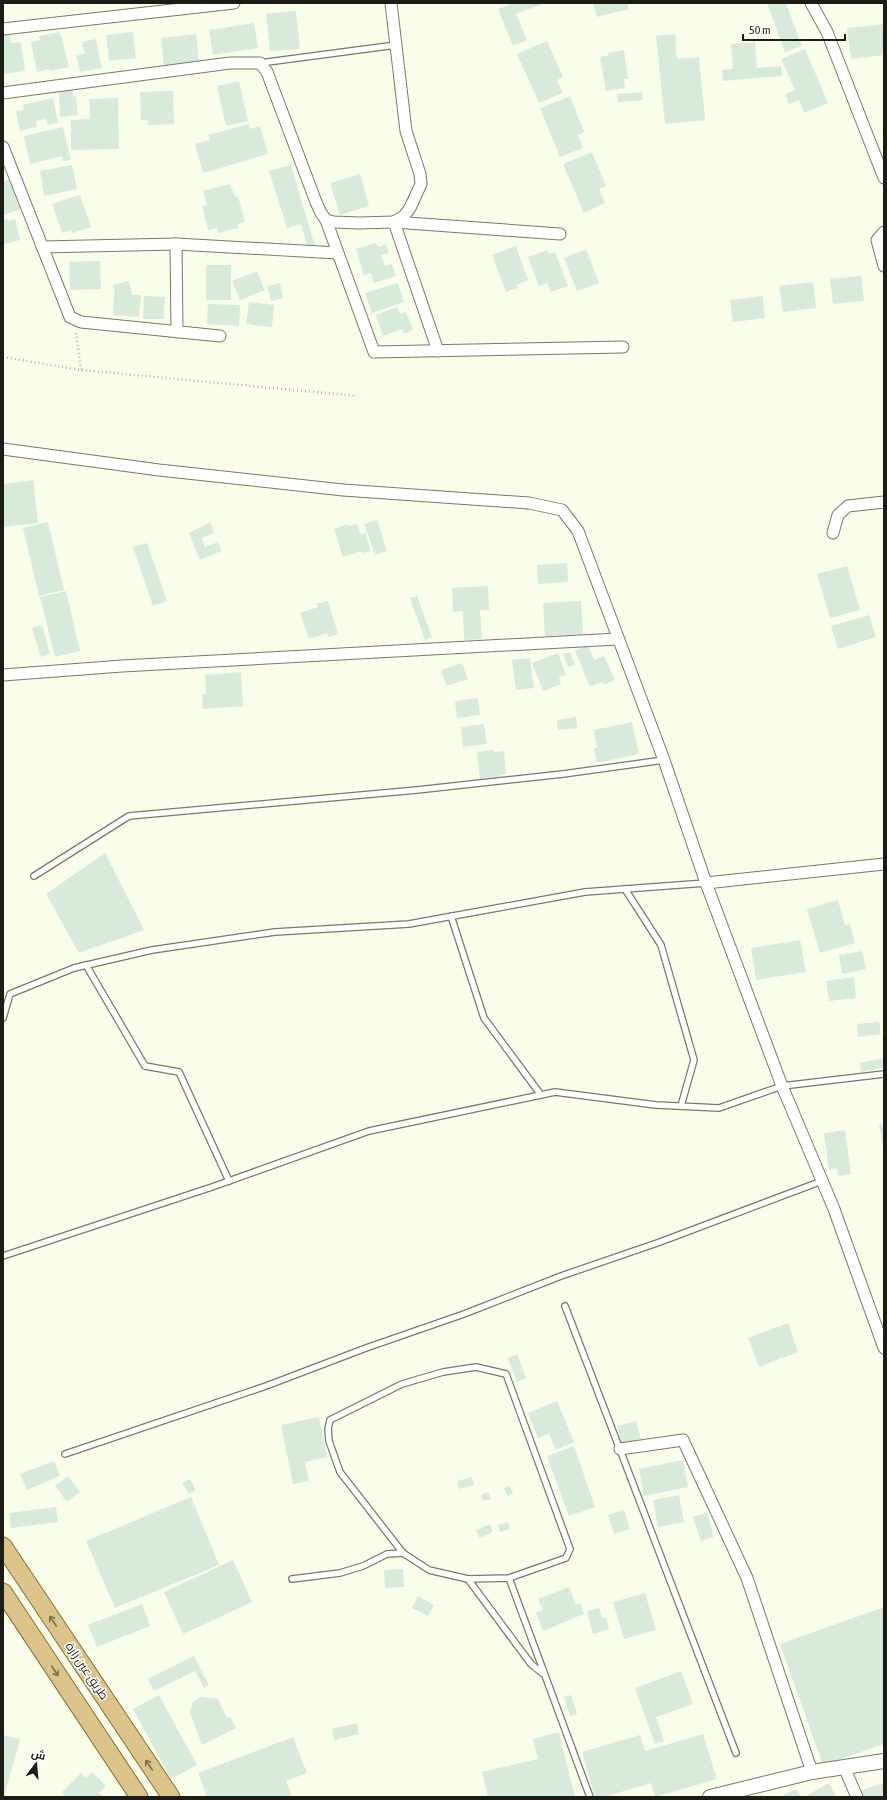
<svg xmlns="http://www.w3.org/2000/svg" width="887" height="1800" viewBox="0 0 887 1800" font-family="'Asap Condensed',Cairo,sans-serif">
	<rect width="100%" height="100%" fill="#f8feea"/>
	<g fill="#d8eadc">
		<path d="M514,3H545L516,14L527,40L513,46L498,9Z"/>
		<path d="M593,3H627L629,9L597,17Z"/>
		<path d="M767,3H786L802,46L785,52Z"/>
		<path d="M296,11L300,49L270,51L266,14Z"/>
		<path d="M254,23L258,48L213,55L209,30Z"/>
		<path d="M884,24V55L851,59L847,28Z"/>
		<path d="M60,32L69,67L49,71V69L37,72L31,42L40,40L39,36Z"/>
		<path d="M133,32L136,58L109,61L106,35Z"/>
		<path d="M10,34L11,43L21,42L25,71L3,74V35Z"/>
		<path d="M196,34L199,62L164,66L161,38Z"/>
		<path d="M675,34L677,59L699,57L705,120L665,124L656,36Z"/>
		<path d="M96,39L102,68L80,72L76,55L85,54L82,42Z"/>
		<path d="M547,41L563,77L557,80L563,93L539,103L517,54Z"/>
		<path d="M755,42L757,68L781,66L782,76L723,81L722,70L733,69L731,44Z"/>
		<path d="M805,49L828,103L804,113L799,100L789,104L785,94L795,90L781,59Z"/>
		<path d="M624,50L628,79H624L625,88L606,91L600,57L609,55L608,53Z"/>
		<path d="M239,81L248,121L226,126L217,86Z"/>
		<path d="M72,87L73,97L76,96L78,115L60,117L59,89Z"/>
		<path d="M173,91L174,124L148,125V120H141L140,92Z"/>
		<path d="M642,92L643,100L618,102L617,94Z"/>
		<path d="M570,96L584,132L578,135L583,148L560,157L540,108Z"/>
		<path d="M53,98L58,123L48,125L46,119L36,121L37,127L20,131L16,111L24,110L23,105Z"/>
		<path d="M118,98L119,149L71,150V120L90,119L89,99Z"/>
		<path d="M249,124L250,129L260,126L268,154L203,173L195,144L210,140L208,135Z"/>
		<path d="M63,127L71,160L63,161L62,156L30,164L24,136Z"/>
		<path d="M882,128H884V144H883Z"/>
		<path d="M592,152L606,186L599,189L605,203L584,213L563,164Z"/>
		<path d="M72,165L77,189L44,196L40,171Z"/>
		<path d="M291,165L315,246L308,248L301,224L287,228L269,171Z"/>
		<path d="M360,174L369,206L340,215L330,183Z"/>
		<path d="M11,179L21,209L3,215V182Z"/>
		<path d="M230,184L235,197L238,196L245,222L238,224V228L218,233L217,228L208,230L202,206L207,205L203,191Z"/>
		<path d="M80,195L91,227L72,233L71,230L62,233L52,204Z"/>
		<path d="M8,219V221L15,219L20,240L4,244L3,220Z"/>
		<path d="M376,243L378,247L386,244L389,253L381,255L385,266L392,264L396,276L374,283L371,273L364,275L356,249Z"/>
		<path d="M516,246L528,280L516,285L518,288L506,292L492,255Z"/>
		<path d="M586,249L599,283L577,291L564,258Z"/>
		<path d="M548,250L549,254L555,252L568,286L551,292L547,283L539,286L528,257Z"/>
		<path d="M100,261L101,289L70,290L69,262Z"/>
		<rect x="206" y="265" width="25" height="35"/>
		<path d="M257,271L265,290L240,300L232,281Z"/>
		<path d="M861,276L864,301L833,304L830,279Z"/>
		<path d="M129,281L132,295H141L139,317L113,315L114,294H115L113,285Z"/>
		<path d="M813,282L816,308L783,312L779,286Z"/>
		<path d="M280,283L283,298L271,301L267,286Z"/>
		<path d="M398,283L404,302L372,313L365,293Z"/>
		<path d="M144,296L165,297L164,319H143Z"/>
		<path d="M763,296L765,318L733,322L730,300Z"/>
		<path d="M249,302L274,305L272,327L246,324Z"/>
		<path d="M208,304L240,305L239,326L207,324Z"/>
		<path d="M397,307L400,314L406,312L413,330L404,334L402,329L383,336L376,315Z"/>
		<path d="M33,480L38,523L3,527V484Z"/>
		<path d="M377,520L387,551L375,555L364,524Z"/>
		<path d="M48,522L64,590L39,596L23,528Z"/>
		<path d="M210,522L214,533L202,538L205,547L218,542L222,551L200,560L189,533Z"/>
		<path d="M347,524L348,526L357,524L361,535L365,533L371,551L362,553V551L343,557L334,529Z"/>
		<path d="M147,543L167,601L153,606L133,547Z"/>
		<path d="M567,563L568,582L538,584L537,565Z"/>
		<path d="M847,566L860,610L830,618L817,574Z"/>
		<path d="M488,586L489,610H480L482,639L464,640L463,611L453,612L452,588Z"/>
		<path d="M66,591L80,651L55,657L40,597Z"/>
		<path d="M417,596L432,637L425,640L410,598Z"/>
		<path d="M328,601L338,634L328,637L327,633L309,639L300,613L318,607L316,604Z"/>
		<path d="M581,601L583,634L545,636L543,603Z"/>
		<path d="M869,615L876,637L838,649L831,626Z"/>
		<path d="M42,625L50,654L41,657L32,628Z"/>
		<path d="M588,645L594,660L604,656L615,680L603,685L602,682L590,687L575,651Z"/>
		<path d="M570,652L575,665L568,667L563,654Z"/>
		<path d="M558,653L566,675L559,677L561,684L543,691L532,663Z"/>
		<path d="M530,658L534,688L516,690L512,660Z"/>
		<path d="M462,663L468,679L447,686L441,670Z"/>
		<path d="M241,672L243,706L203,709L202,694H206L205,675Z"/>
		<path d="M478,698L480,715L457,718L455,701Z"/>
		<path d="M576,717L577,728L558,730L557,720Z"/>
		<path d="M632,722L639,754L597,763L594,748H597L594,730Z"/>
		<path d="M484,724L487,744L463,747L461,727Z"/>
		<path d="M494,750V752L504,751L506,774L499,775V777L480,779L477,752Z"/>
		<path d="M105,853L144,930L79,953L46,894Z"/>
		<path d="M838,900L845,925L850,924L855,943L820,953L807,909Z"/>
		<path d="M800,940L806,972L756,980L751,948Z"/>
		<path d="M862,951L866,969L842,974L839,955Z"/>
		<path d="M854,977L856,998L829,1001L826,981Z"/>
		<path d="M879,1022L881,1034L858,1037L857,1024Z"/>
		<path d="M884,1058V1068L861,1072L860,1063Z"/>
		<path d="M884,1124V1148H883L879,1125Z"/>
		<path d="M845,1130L851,1174L838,1176L837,1168L829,1170L824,1133Z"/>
		<path d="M788,1323L798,1352L759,1367L748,1338Z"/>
		<path d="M517,1354L526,1378L517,1382L508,1358Z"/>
		<path d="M557,1401L574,1442L556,1450L549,1434L538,1438L528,1413Z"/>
		<path d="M319,1417L327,1457L305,1462L309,1481L293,1484L281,1425Z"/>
		<path d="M636,1421L641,1439L622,1444L617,1426Z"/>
		<path d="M574,1446L595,1507L569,1516L547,1456Z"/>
		<path d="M683,1460L688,1487L644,1496L639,1469Z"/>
		<path d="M54,1461L60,1476L27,1490L20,1474Z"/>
		<path d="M68,1476L80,1492L67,1502L55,1486Z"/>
		<path d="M472,1477L474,1485L459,1489L457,1481Z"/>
		<path d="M190,1479L196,1490L189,1494L182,1483Z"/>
		<path d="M510,1486L513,1494L507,1496L504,1488Z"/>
		<path d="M488,1492L491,1499L483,1501L481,1495Z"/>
		<path d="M679,1495L684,1522L658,1527L653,1500Z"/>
		<path d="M191,1497L219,1565L115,1608L86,1541Z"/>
		<path d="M56,1507L58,1522L11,1528L9,1513Z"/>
		<path d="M624,1510L630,1529L614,1534L608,1515Z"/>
		<path d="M707,1513L714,1537L701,1541L693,1517Z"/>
		<path d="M508,1522L510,1529L500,1532L498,1525Z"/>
		<path d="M490,1524L493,1532L479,1538L476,1530Z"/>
		<path d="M233,1560L252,1602L183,1634L164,1592Z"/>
		<path d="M403,1569L404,1587L385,1588L384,1570Z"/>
		<path d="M569,1587L576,1605L580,1603L584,1614L543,1631L536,1613L543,1610L538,1599Z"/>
		<path d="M645,1593L656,1630L624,1639L613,1602Z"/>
		<path d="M418,1596L434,1605L428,1616L412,1608Z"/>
		<path d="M142,1604L150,1626L97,1647L88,1625Z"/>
		<path d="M884,1607V1744L823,1765L780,1644Z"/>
		<path d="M599,1608L602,1618L606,1617L609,1629L593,1634L587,1611Z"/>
		<path d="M194,1656L209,1685L204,1688L195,1671L154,1691L148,1679Z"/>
		<path d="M681,1671L693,1704L656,1717L664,1741L655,1744L635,1688Z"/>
		<path d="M159,1695L197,1765L171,1779L133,1709Z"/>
		<path d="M571,1695L577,1714L570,1716L564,1697Z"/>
		<path d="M200,1697L218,1699L227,1718L230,1716L236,1728L202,1745L190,1712L193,1702Z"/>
		<path d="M357,1723L359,1734L334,1740L332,1729Z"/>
		<path d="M559,1732L575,1797H488L482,1772L538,1759L533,1739Z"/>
		<path d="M703,1734L717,1779L655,1797L651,1783L604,1797H595L582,1752L640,1735L645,1751Z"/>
		<path d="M3,1735L20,1739L4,1797H3Z"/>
		<path d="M293,1737L307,1773L286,1781L292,1797H207L198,1773Z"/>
		<path d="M92,1772L106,1786L99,1793L103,1797H66L62,1792L81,1773L86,1778Z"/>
		<path d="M829,1783L837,1797H804L813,1792Z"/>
		<path d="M884,1783V1797H862L859,1791Z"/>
		<path d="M796,1789L801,1797H785L784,1795Z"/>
	</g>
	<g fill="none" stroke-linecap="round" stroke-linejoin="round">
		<g stroke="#767b69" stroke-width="8">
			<g id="service">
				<path d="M260,63L396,45"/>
				<path d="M34,876L129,816L417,790L563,774L664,760"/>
				<path d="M625,889L661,945L694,1060L681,1106"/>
				<path d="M451,916L484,1018L541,1095"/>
				<path d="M86,965L145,1066L179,1072L229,1181"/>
				<path d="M3,1018L10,994L74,968L152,950L275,932L409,924L585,892L706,883"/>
				<path d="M3,1256L212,1187L369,1131L555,1092L656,1105L719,1108L782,1086L884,1074"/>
				<path d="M565,1306L736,1753"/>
				<path d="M65,1454L266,1386L366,1348L464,1314L561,1276L660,1242L822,1181"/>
				<path d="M509,1578L468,1579L429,1570L403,1553L340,1472L329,1441L328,1429L330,1420L402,1384L443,1372L476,1367L506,1374L570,1549L566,1558L509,1578L590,1797"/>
				<path d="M292,1579L340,1573L363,1566L387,1554L403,1553"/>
				<path d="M468,1579L531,1664L542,1673"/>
			</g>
		</g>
		<g stroke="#767b69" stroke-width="13">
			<g id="minor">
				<path d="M391,3L406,131L420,174L421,184L410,208L404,216L394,222"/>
				<path d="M811,3L827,32L884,178"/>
				<path d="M3,29L234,3"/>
				<path d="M3,93L230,63H260L267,72L316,202L321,213L326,220L334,222L359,223L394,222L560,234"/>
				<path d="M3,147L70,317L81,322L220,336"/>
				<path d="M326,220L374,352L623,347"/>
				<path d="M394,222L438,351"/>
				<path d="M884,232L877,240L884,266"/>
				<path d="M176,244L177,332"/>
				<path d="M42,247L176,244L338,253"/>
				<path d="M3,449L159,470L343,490L529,503L562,510L578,531L664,760L706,883L782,1086L834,1209L884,1348"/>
				<path d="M833,533L838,515L848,506L884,502"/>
				<path d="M3,675L122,666L617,639"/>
				<path d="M706,883L884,864"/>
				<path d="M620,1449L683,1440L747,1578L812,1772"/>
				<path d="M844,1767L857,1797"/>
			</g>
		</g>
		<g stroke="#767b69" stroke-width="16">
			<path id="tertiary" d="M710,1797L812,1772L884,1761"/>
		</g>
		<g stroke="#886f2d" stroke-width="19">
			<g id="primary">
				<path d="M3,1546L171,1797"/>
				<path d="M3,1592L139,1797"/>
			</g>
		</g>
		<g stroke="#b2b7a7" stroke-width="2.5" stroke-dasharray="1 3" stroke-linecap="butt">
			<path d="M76,333L81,370"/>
			<path d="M3,357L81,370L357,396"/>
		</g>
		<use href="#service" stroke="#fff" stroke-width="5.5"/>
		<use href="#minor" stroke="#fff" stroke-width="11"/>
		<use href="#tertiary" stroke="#fff" stroke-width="14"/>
		<use href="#primary" stroke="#dbc389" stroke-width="17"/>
	</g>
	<defs><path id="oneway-shaft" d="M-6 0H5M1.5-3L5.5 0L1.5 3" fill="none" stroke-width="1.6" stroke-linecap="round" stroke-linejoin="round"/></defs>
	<g stroke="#7b7050">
		<use href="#oneway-shaft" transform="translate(53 1621) rotate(-124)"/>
		<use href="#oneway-shaft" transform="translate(55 1671) rotate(57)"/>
		<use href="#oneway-shaft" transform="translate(149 1765) rotate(-124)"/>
	</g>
	<g text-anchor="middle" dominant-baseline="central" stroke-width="3" stroke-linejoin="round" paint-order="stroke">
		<g font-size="12" fill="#1b1c16" stroke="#fff">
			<text transform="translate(87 1671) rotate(56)">طريق عين زارة</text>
		</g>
	</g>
	<rect width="887" height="1800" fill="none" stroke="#1b1c16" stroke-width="8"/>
	<g transform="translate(36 1764) rotate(16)" stroke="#ffffff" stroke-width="3" paint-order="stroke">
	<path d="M0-3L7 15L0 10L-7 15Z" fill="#1b1c16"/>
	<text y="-6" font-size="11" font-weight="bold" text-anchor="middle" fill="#1b1c16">ش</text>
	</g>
	<path d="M743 34v6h102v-6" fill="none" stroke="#1b1c16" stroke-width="2"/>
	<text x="749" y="34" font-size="12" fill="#1b1c16" stroke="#ffffff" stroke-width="3" paint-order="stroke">50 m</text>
</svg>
